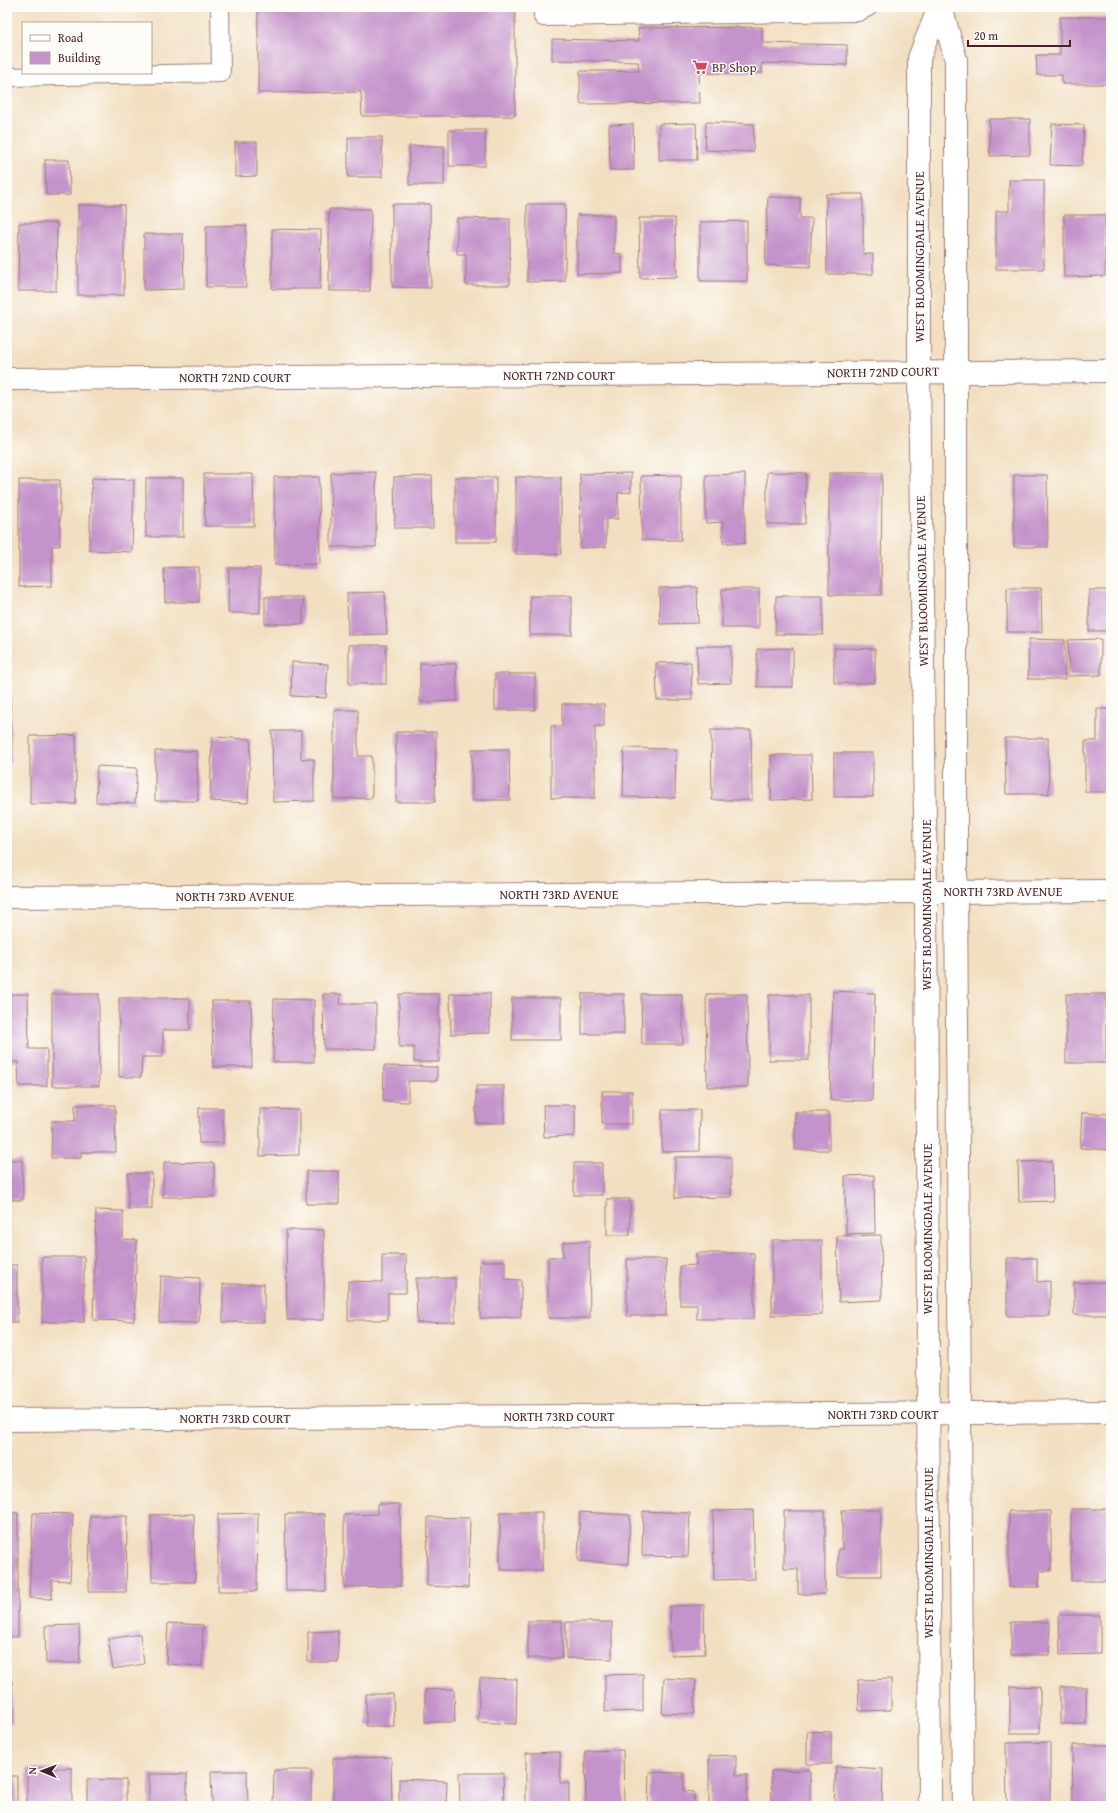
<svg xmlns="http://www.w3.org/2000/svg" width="1118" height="1813" viewBox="0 0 1118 1813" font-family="'Gentium Book Plus',serif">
	<rect width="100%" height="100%" fill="#fdfcf7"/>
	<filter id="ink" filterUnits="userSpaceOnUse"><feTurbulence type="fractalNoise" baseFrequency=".025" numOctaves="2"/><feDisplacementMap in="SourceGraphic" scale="8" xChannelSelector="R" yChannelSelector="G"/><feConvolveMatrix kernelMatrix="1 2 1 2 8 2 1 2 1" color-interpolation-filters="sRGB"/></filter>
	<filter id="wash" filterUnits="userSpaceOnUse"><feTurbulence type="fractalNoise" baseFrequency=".012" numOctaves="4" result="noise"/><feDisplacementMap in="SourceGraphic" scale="16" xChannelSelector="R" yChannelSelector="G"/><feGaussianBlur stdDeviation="0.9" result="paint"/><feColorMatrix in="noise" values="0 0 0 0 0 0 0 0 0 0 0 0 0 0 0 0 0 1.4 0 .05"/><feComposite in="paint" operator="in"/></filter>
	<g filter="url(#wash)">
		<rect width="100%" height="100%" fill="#f2dfc1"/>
		<g id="blocks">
			<g fill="#c493cb">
				<path d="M258,7H515V116H362L361,92L258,93Z"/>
				<path d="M1060,17H1111V84H1062V75H1037L1036,55H1060Z"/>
				<path d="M762,27V43L847,45V65L762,63V73H699L700,103L580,104V71H639L638,62L552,60V39L639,41L638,28Z"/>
				<path d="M989,119H1030V155L990,156Z"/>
				<path d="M706,122L754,124L753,152L705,150Z"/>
				<path d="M696,123L697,160H659V124Z"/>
				<path d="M633,124L634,170H610L609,125Z"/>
				<path d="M1052,124L1084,125L1082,166L1050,165Z"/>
				<rect x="449" y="130" width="36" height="36"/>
				<rect x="348" y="137" width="34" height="40"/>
				<path d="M235,142H257V176L235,177Z"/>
				<rect x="409" y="146" width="35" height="39"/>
				<path d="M45,160H69L70,195H46Z"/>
				<path d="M1009,180H1044V269H996V211H1009Z"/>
				<path d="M826,194H863V254H873V274H827Z"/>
				<path d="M768,197L800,198V218H812L810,267L765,265Z"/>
				<path d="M392,204H430L431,288L392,287Z"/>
				<path d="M527,204H565V281L527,282Z"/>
				<rect x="78" y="205" width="46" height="90"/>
				<path d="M329,209H371L370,291H329Z"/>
				<path d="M577,215H614V253L622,254V273L577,274Z"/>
				<path d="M1064,215H1105V276L1064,277Z"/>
				<path d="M457,218L510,219V285H466V254H457Z"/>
				<path d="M639,218H675L677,277L640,278Z"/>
				<path d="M747,221V281H700V222Z"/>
				<path d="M19,223H57L56,291H18Z"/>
				<path d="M246,225V287H206V226Z"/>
				<path d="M272,229L321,230L320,289H272Z"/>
				<path d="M144,234H183L184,289L144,290Z"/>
				<path d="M376,472V547H331V473Z"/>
				<path d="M767,472L806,473L805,524H767Z"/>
				<path d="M631,473V492L618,493V519H606V547L581,548L580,474Z"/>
				<path d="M829,473H882L881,595H829Z"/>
				<path d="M204,474H253L254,526H205Z"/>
				<path d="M745,474V543H723V522L706,523V475Z"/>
				<path d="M681,475V540H642L641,476Z"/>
				<path d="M1014,475H1047L1048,547H1014Z"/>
				<path d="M432,476L433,528H395L394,477Z"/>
				<path d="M274,477H319L320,564L275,565Z"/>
				<rect x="455" y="477" width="41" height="65"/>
				<rect x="516" y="477" width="45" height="77"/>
				<path d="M92,478L134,480L132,552L89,550Z"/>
				<rect x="146" y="478" width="37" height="59"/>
				<path d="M19,480H60V546H52V586L19,587Z"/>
				<path d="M199,567V602H165L164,568Z"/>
				<path d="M229,568H260V613H228Z"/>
				<path d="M697,587L698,623L660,624L659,588Z"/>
				<path d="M1007,588H1041L1042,632H1007Z"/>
				<rect x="722" y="589" width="37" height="39"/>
				<rect x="1089" y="590" width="22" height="41"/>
				<path d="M385,592L387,634L348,635L347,593Z"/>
				<rect x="530" y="596" width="42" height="39"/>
				<path d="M776,596H823V635L775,634Z"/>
				<rect x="265" y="597" width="38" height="27"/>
				<path d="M1029,639L1065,640V679H1028Z"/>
				<path d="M1101,639V675L1068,676V640Z"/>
				<rect x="349" y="645" width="37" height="39"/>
				<path d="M697,646H731V683L698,684Z"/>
				<path d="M793,648V687H757V649Z"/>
				<path d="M834,648L875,649V683H834Z"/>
				<path d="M292,662L328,664L326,698L291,696Z"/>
				<path d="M691,662L692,700H657L656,663Z"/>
				<path d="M420,663L456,664L457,701L420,702Z"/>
				<rect x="495" y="674" width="40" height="36"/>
				<path d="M7,688H10L11,762H7Z"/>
				<path d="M562,704H604V726H595V798H551V726H562Z"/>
				<path d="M1097,709H1111V804H1109V792H1085V741H1097Z"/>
				<path d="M334,710H358V756H372V798L334,799Z"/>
				<path d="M711,730H751L752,800H712Z"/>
				<path d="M272,731H301V759H314V801L273,802Z"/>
				<path d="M396,732H436L435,802H396Z"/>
				<path d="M76,735V804H30V736Z"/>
				<path d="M212,737L251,739L248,803L210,801Z"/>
				<path d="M1005,738H1048L1049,794H1006Z"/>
				<path d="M624,748L676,749L675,798L623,797Z"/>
				<path d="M472,749H509L510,800H472Z"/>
				<path d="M155,751H197L198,801H155Z"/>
				<rect x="834" y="753" width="39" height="44"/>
				<path d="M771,755H811L812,799L771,800Z"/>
				<path d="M97,766L137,768L135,803L96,802Z"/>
				<path d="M833,991L875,993L872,1101L830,1100Z"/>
				<path d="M490,993V1033L451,1034L450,994Z"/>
				<path d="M7,994H28L29,1049H47V1086H19L18,1062H7Z"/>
				<rect x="52" y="994" width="47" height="92"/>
				<path d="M323,994H341L340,1004H376V1049H324Z"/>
				<path d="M399,994H439V1062H414V1047H399Z"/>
				<rect x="582" y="994" width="42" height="40"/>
				<path d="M641,994H682L683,1044H642Z"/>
				<path d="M706,994H747L748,1087H707Z"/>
				<rect x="1066" y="994" width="40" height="69"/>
				<rect x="769" y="995" width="40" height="65"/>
				<path d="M119,998H190V1030H163V1057H142L141,1077H119Z"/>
				<rect x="512" y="998" width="49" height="42"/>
				<path d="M274,999L314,1000V1062H273Z"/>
				<path d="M212,1001H251L252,1067H213Z"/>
				<path d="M384,1066L437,1067V1081H408V1102L383,1101Z"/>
				<rect x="476" y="1086" width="28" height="37"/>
				<rect x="602" y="1091" width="30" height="33"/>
				<path d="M75,1105H115L116,1152H81V1158H51L52,1121H75Z"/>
				<path d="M543,1105H575V1136L544,1137Z"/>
				<rect x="199" y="1108" width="24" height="35"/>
				<path d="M260,1109L299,1110V1155L260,1156Z"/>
				<path d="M662,1110H700L699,1151L662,1152Z"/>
				<rect x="795" y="1112" width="34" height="38"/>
				<path d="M1082,1113L1111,1114V1150L1080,1148Z"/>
				<path d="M675,1157H731V1197L675,1198Z"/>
				<path d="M7,1160H22L23,1200H7Z"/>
				<path d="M1052,1161L1053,1201L1019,1202L1018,1162Z"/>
				<path d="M164,1162L214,1163V1197H163Z"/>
				<rect x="574" y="1163" width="28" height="32"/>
				<rect x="306" y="1171" width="33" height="33"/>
				<rect x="128" y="1173" width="24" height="36"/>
				<path d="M874,1175L875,1233L846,1234L845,1176Z"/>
				<rect x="607" y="1199" width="23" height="36"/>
				<path d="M96,1210L123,1211V1239L137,1240L134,1321L93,1320Z"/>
				<path d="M286,1230H324V1320H287Z"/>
				<path d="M881,1235L882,1300L839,1302L837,1236Z"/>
				<rect x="772" y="1240" width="50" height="75"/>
				<path d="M589,1241L590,1318H548V1257H563V1242Z"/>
				<path d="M696,1253H754V1319H697V1305H680V1266L696,1265Z"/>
				<path d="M382,1255H406V1293H388V1320H348V1281L382,1282Z"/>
				<rect x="42" y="1257" width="42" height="65"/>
				<path d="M1007,1258H1037V1282L1050,1281V1316H1007Z"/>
				<rect x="627" y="1259" width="39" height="57"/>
				<path d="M480,1261H505V1279L521,1280V1317L480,1318Z"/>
				<rect x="7" y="1265" width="10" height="57"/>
				<path d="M161,1276L200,1278L199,1323L159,1322Z"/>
				<path d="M416,1278H455V1322L417,1323Z"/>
				<path d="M1111,1282V1315H1074V1283Z"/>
				<rect x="223" y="1284" width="41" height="38"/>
				<path d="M377,1504H400L401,1586L344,1587V1515L377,1514Z"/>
				<rect x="1071" y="1509" width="40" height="72"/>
				<path d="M753,1510L755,1579L714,1580L713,1511Z"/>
				<path d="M842,1510H881V1576H838V1549H842Z"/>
				<path d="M643,1511L690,1513L688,1557L642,1556Z"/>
				<path d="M784,1511H825V1594H798V1569H784Z"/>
				<path d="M1009,1511H1051V1571H1040L1039,1587H1009Z"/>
				<rect x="500" y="1512" width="42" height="58"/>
				<path d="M580,1512L630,1515L628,1564L578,1561Z"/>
				<rect x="7" y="1513" width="11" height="124"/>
				<path d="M33,1513L73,1514L70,1581L52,1580V1599L29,1598Z"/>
				<path d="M258,1513L257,1591H218V1514Z"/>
				<path d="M194,1514L195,1582H152L151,1515Z"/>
				<path d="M285,1514H325L326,1591H286Z"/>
				<path d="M90,1516H127L126,1592H89Z"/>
				<path d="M428,1517L470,1518L468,1588L427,1586Z"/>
				<path d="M704,1605L705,1654L671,1655L670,1606Z"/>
				<path d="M1059,1615H1100V1654L1060,1655Z"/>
				<rect x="528" y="1621" width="34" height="37"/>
				<path d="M566,1622H612V1659L566,1658Z"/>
				<path d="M1011,1622H1050L1049,1655H1011Z"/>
				<path d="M168,1623L203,1625L202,1666L166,1664Z"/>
				<path d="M79,1625L80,1663H46L45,1626Z"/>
				<path d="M338,1631V1662H308V1632Z"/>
				<path d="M140,1634L144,1664L113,1669L108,1639Z"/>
				<path d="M643,1674V1711L605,1712V1675Z"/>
				<path d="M480,1678L517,1679L516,1724L478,1722Z"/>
				<path d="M664,1678L696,1680L694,1714L662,1713Z"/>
				<path d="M891,1679V1710L859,1711L858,1680Z"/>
				<rect x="7" y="1682" width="5" height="41"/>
				<path d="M1010,1686L1040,1687V1733H1010Z"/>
				<rect x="1060" y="1687" width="26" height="37"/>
				<path d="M454,1689L455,1722H425V1690Z"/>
				<path d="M366,1694H393L394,1726H366Z"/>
				<path d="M807,1731L831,1732V1764H807Z"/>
				<path d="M1050,1742V1806H1007L1006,1743Z"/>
				<path d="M1072,1745H1111V1806H1073Z"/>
				<path d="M623,1750L624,1806H586L585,1751Z"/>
				<path d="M560,1752V1783H569V1806H526V1753Z"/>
				<path d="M736,1755V1775H747V1806H709V1756Z"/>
				<path d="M391,1757L392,1806H333V1758Z"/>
				<path d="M836,1766L883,1769L882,1806H834Z"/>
				<rect x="27" y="1768" width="45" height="38"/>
				<path d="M274,1770H311V1806H273Z"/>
				<path d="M810,1770V1806H772L771,1771Z"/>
				<path d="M211,1771H247L248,1806H212Z"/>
				<path d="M649,1772L684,1773V1791L694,1792V1806H648Z"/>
				<path d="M459,1773H503L504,1806H460Z"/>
				<rect x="149" y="1774" width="38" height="32"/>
				<rect x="7" y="1776" width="10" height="30"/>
				<path d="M87,1779L126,1780V1806H87Z"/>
				<path d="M399,1779L447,1781L446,1806H399Z"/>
			</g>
		</g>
	</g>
	<g filter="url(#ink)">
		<use href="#blocks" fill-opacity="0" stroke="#9e7f76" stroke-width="1"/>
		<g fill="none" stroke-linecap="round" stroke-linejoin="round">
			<g stroke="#9e7f76" stroke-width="20">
				<g id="lane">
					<path d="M543,7V17L858,12L868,7"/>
					<path d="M7,77L221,73L220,7"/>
				</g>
			</g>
			<g stroke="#9e7f76" stroke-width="24">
				<g id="street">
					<path d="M941,7L956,60V891L963,1806"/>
					<path d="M7,379L1111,371"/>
					<path d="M7,897L1111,891"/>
					<path d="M7,1420L1111,1412"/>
					<path d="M930,1806L926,892L919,372V58L939,7"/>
				</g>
			</g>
			<use href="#lane" stroke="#fff" stroke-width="18"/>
			<use href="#street" stroke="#fff" stroke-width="22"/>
		</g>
	</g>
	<defs>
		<g id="supermarket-bare" transform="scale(1.2)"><path d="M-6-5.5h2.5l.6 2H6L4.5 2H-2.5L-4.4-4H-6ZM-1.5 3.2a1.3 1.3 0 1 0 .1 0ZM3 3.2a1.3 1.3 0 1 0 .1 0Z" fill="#d1495b" stroke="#fdfcf7" stroke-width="2.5" paint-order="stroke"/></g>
	</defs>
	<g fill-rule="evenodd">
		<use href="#supermarket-bare" x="700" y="67"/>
	</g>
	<g text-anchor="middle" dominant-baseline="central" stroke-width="3" stroke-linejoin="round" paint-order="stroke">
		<g font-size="13" fill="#4a1f2b" stroke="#fdfcf7" text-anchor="start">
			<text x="712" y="67">BP Shop</text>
		</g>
		<g font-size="13" fill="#4a1f2b" stroke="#fdfcf7">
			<text transform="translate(919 257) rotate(-90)">WEST BLOOMINGDALE AVENUE</text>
			<text transform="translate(883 372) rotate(-1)">NORTH 72ND COURT</text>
			<text x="559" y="375">NORTH 72ND COURT</text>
			<text x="235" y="377">NORTH 72ND COURT</text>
			<text transform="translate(922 581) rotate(-91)">WEST BLOOMINGDALE AVENUE</text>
			<text x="1003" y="891">NORTH 73RD AVENUE</text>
			<text x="559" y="894">NORTH 73RD AVENUE</text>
			<text x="235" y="896">NORTH 73RD AVENUE</text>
			<text transform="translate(926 905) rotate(-90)">WEST BLOOMINGDALE AVENUE</text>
			<text transform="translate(927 1229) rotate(-90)">WEST BLOOMINGDALE AVENUE</text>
			<text x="883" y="1414">NORTH 73RD COURT</text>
			<text x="559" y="1416">NORTH 73RD COURT</text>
			<text x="235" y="1418">NORTH 73RD COURT</text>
			<text transform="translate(928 1553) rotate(-90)">WEST BLOOMINGDALE AVENUE</text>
		</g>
	</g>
	<rect width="1118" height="1813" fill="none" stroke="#fdfcf7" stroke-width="24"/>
	<rect x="22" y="22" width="130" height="52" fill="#fdfcf7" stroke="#b5a4a5"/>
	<rect x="30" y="35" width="20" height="6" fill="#ffffff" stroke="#b5a4a5"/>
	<text x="58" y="42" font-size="12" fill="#4a1f2b">Road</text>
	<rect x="30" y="52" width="20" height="12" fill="#c493cb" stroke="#b5a4a5"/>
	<text x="58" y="62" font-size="12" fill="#4a1f2b">Building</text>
	<g transform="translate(42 1771) rotate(271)" stroke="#fdfcf7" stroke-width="3" paint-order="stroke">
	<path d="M0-3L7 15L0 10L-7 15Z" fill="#4a1f2b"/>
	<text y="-6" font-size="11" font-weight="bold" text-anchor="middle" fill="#4a1f2b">N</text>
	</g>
	<path d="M968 40v6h102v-6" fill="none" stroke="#4a1f2b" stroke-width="2"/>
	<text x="974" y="40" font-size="12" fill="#4a1f2b" stroke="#fdfcf7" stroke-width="3" paint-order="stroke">20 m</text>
</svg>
